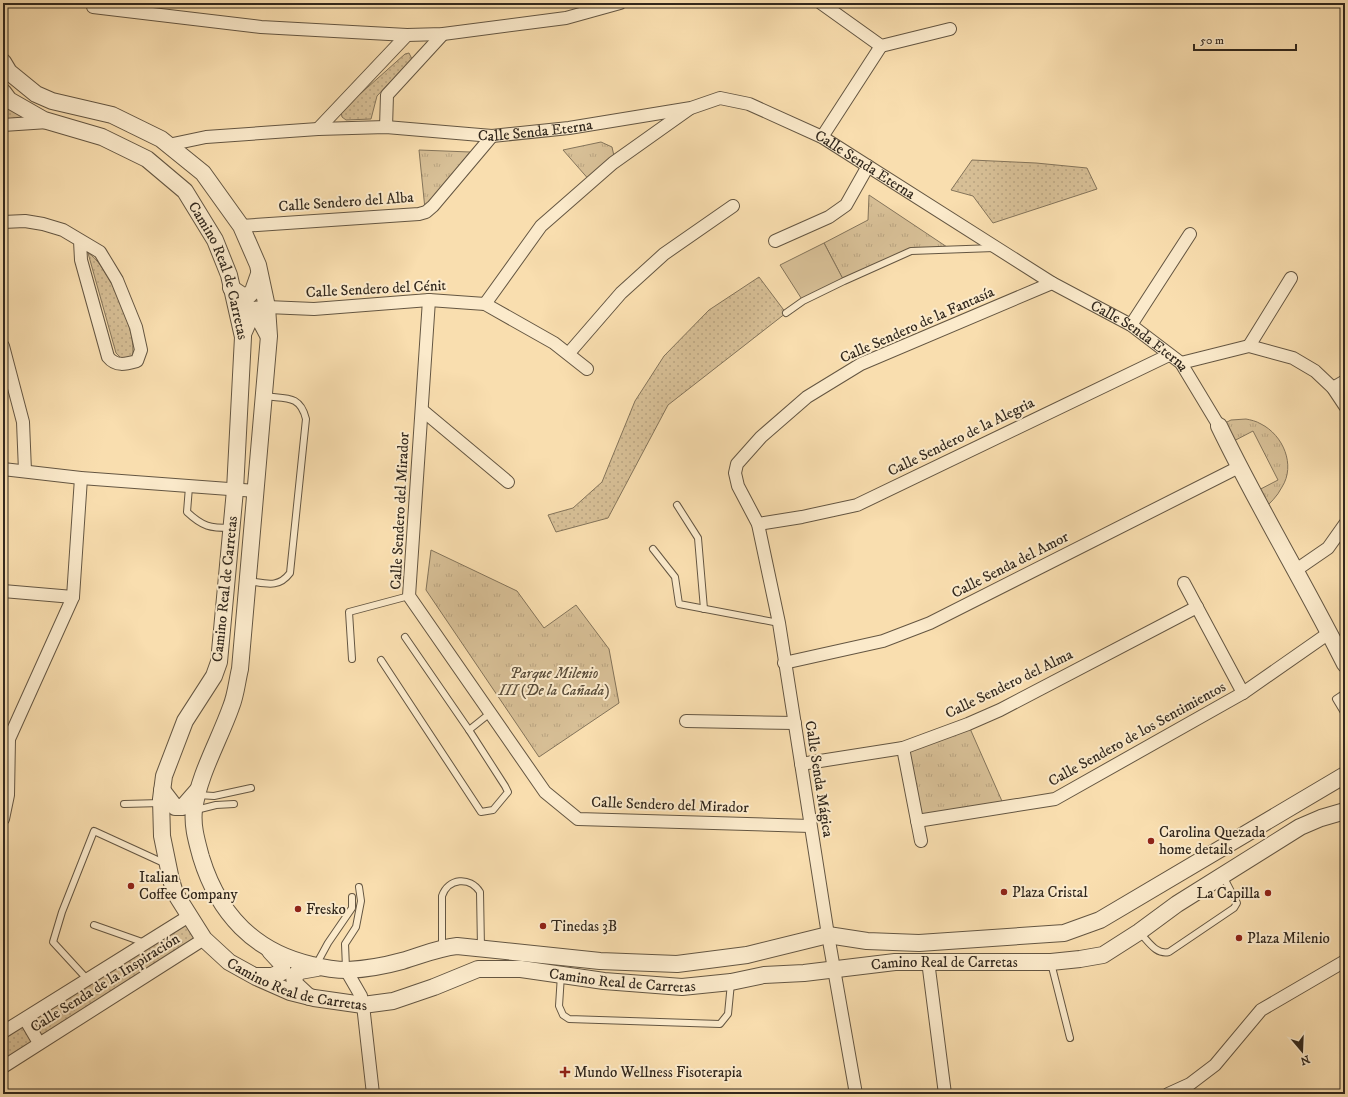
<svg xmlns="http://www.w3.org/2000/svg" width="1348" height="1097" viewBox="0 0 1348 1097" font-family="'IM FELL DW Pica',serif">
	<defs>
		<pattern id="grass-dots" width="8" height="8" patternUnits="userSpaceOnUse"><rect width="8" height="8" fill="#d7bf96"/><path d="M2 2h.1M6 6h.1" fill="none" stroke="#b9a481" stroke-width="1.8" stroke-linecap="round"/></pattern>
		<pattern id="park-tufts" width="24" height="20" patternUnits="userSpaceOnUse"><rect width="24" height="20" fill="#d7bf96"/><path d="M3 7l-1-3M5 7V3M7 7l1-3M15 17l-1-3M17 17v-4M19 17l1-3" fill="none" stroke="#b9a481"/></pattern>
	</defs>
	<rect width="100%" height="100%" fill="#f9deaf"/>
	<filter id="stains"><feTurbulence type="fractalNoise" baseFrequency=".005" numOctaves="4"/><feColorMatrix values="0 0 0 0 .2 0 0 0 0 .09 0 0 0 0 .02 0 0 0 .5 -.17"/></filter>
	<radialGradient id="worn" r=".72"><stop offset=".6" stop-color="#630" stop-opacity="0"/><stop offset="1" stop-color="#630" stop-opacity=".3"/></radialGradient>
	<g fill="url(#grass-dots)" stroke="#84745a">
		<path d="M409,53L412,59L377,96L371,119L346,120L342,117L341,111L405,54Z"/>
		<path d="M3,92L44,120L3,125Z"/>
		<path d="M972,160L1036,163L1087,168L1097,189L993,223L973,196L951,190Z"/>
		<path d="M88,253C106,263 126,313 131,333C133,341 133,350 133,358H121L116,353Z"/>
		<path d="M759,277L786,313L668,405L608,518L556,532L548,515L573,508L602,482L635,401L664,356L709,310Z"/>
		<path d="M189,916L204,939L3,1067V1032Z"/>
	</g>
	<g fill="url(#park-tufts)" stroke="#84745a">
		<path d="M601,142L612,147L614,156L591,182L563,150Z"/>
		<path d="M419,150L470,152L425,209Z"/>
		<path d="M869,195L950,249L911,251L844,281L824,243L868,220Z"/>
		<path d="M1246,419C1251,420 1256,421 1261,424C1283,435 1296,465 1282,487C1277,497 1270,503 1262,511L1253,493L1278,480L1253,431L1228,444L1219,426L1231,420Z"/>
		<path d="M431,550L517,591L544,628L576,605L609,649L619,703L539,757L426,590Z"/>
		<path d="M968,724L1005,808L917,821L903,748Z"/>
	</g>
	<path fill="#d7bf96" stroke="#84745a" d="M824,243L844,281L803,301L780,265Z"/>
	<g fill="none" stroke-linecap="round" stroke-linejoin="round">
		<g stroke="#645642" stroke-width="8">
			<g id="service">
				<path d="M786,313L803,301L844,281L911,251L994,248"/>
				<path d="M189,487L187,512C203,527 210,528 231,528"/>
				<path d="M677,505L698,538L704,609"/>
				<path d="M653,549L675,577L679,604L779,623"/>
				<path d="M248,581C265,583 278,589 290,573L306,419C300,394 285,399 264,396"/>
				<path d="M405,637L469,730"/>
				<path d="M352,659L349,612L409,596"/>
				<path d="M381,660L481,812L493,810L508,792L505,786L469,730L489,714"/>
				<path d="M1345,693L1336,699L1345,714"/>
				<path d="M198,795L214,796L251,788"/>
				<path d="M124,804L161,803"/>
				<path d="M196,810L216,805L234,804"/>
				<path d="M94,925L145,943"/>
				<path d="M1140,933C1149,942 1156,955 1169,952L1234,908L1237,903L1223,876"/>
				<path d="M442,948V896C448,878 470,876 480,892L481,948"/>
				<path d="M1051,963L1070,1038"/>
				<path d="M316,965L328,943L352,908V897"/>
				<path d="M346,968L345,944L356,927L361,901L359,887"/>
				<path d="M561,975L559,1006L563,1015L569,1019L720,1024L728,1014L731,983"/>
				<path d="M87,979L53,942L62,912L94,831L166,864"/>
			</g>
		</g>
		<g stroke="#645642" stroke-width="14">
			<g id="minor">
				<path d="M821,3L881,46L950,29"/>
				<path d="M93,7L261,27L407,35L443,34L566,18L620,3"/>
				<path d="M3,125L48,122"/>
				<path d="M386,127L387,95L443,34"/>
				<path d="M318,129L407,35"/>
				<path d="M822,137L881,46"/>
				<path id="s1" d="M168,145L206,137L318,129L386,127L492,136L569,128L691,108L720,98L749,104L822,137L1052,283L1131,325L1181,363L1219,426"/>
				<path d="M3,222L25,221L43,224L63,230L100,252L117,280L136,327L141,350L137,361C126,364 116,367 108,357L81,260L80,241"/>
				<path d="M241,226L419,214L426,212L433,206L492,136"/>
				<path d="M775,241L829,217L846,205L868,166"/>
				<path d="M429,300L409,596L545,792L578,819L810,826"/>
				<path d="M485,304L541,226L613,163L689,109"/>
				<path d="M237,309L267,307L314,309L429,300L485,304L554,343L587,369"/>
				<path d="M1131,325L1190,234"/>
				<path d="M3,346L23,422L25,471"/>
				<path d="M1249,346L1291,278"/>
				<path d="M569,353L621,293L664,254L733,206"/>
				<path d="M1181,363L1249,346L1293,358L1315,371L1333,388L1345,406"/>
				<path d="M1333,388L1345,381"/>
				<path d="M422,410L508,482"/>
				<path d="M3,469L81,478L256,491"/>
				<path d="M758,524L802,517L857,505L1169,355"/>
				<path d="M1296,570L1328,548L1345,524"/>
				<path d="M1184,583L1243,693"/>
				<path d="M3,591L73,597"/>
				<path d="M784,663L883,641L930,623L1239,467"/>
				<path d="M686,721L795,723"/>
				<path d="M3,747L9,739L73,597L81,478"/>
				<path d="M903,748L921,841"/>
				<path d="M801,764L903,748L968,724L1000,710L1197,607"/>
				<path d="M3,819L8,795L9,739"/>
				<path d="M917,821L1055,799L1243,693L1329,633"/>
				<path d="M928,961L945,1094"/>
				<path d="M346,970L361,996L363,1005L373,1094"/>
				<path d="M25,1019L39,1043"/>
				<path d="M3,1032L189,916"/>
				<path d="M3,1067L204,939"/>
				<path d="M856,1094L828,935L779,623L758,524L738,486L735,473L737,464L761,437L807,397L861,364L1052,283"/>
				<path d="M1168,1094L1190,1084L1215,1065L1261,1010L1345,961"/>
			</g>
		</g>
		<g stroke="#645642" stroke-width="18">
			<g id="tertiary">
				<path d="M3,62L9,72L36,94L52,101L112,115L161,139L203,173L241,226L258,265L267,307L269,336L240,669C237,681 236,695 231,707C219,741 199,774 194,810C192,826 197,842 201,857C218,913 254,952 312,965C323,968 336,970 348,970C366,969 384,966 402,961C420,956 437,948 457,946L600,961L677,964L747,955L828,935L867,941L919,943L1064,933L1100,920L1345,775"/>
				<path id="s2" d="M3,92L9,100L44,120L102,137L147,159L185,191L215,240L229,275L243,337L235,490L219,662L214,676L185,721L164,776L161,799L162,836L171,880L175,893L204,939L229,962L256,977L290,992L314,998L363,1005L393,1001L434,987L478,969H521L604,981L682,987L731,982L764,975L804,973L895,962H1051L1080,959L1103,955L1139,932L1177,904L1300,827L1321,818L1345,811"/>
				<path d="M231,288L243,296H248L253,291L259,274"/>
				<path d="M243,334L250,318H257L261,322L268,335"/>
				<path d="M1219,426C1258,507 1305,584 1345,664"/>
				<path d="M162,790L175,807H183L197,791"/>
				<path d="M256,976H272L282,972V964L270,951"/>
				<path d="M309,997L295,984L294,976L300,971L317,968"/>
			</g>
		</g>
		<use href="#service" stroke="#fbeacb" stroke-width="6"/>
		<use href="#minor" stroke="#fbeacb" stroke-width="12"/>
		<use href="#tertiary" stroke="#fbeacb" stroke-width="16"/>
	</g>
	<g fill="#8f2418" stroke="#fbeacb" stroke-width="1.5">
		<circle cx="1151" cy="841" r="4"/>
		<circle cx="131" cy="886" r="4"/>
		<circle cx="1004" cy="892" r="4"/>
		<circle cx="1268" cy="893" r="4"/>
		<circle cx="298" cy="909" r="4"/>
		<circle cx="543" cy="926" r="4"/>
		<circle cx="1239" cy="938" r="4"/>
		<path d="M563 1066h4v4h4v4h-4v4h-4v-4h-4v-4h4z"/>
	</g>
	<g text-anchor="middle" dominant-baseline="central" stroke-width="4" stroke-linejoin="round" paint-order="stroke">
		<g font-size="15" fill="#32281d" stroke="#fbeacb">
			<text stroke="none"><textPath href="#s1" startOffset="369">Calle Senda Eterna</textPath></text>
			<text stroke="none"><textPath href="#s1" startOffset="718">Calle Senda Eterna</textPath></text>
			<text transform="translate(346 202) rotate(-4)">Calle Sendero del Alba</text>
			<text stroke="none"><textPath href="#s2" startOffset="298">Camino Real de Carretas</textPath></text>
			<text transform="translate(376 289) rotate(-3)">Calle Sendero del Cénit</text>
			<text transform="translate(917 325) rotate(-24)">Calle Sendero de la Fantasía</text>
			<text stroke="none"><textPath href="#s1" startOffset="1042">Calle Senda Eterna</textPath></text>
			<text transform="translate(961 437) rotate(-26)">Calle Sendero de la Alegria</text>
			<text transform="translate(400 511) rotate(-87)">Calle Sendero del Mirador</text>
			<text transform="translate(1010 565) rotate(-27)">Calle Senda del Amor</text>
			<text transform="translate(225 589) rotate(-84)">Camino Real de Carretas</text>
			<text transform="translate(1009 684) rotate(-26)">Calle Sendero del Alma</text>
			<text transform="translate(1137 734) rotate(-29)">Calle Sendero de los Sentimientos</text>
			<text transform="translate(819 779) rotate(81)">Calle Senda Mágica</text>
			<text transform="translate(670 805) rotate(2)">Calle Sendero del Mirador</text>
			<text stroke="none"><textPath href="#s2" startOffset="1762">Camino Real de Carretas</textPath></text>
			<text stroke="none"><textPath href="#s2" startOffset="1438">Camino Real de Carretas</textPath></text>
			<text stroke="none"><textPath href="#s2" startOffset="1102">Camino Real de Carretas</textPath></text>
			<text transform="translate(105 983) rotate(-32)">Calle Senda de la Inspiración</text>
		</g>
		<g font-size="15" font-style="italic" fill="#5b4e3b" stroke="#fbeacb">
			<text x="554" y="673">Parque Milenio<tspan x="554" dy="17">III (De la Cañada)</tspan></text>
		</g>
		<g font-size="15" fill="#32281d" stroke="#fbeacb" text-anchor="start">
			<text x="1159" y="832">Carolina Quezada<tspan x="1159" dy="17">home details</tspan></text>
			<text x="139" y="877">Italian<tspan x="139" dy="17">Coffee Company</tspan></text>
			<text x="1012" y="892">Plaza Cristal</text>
			<text x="1260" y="893" text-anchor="end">La Capilla</text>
			<text x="306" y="909">Fresko</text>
			<text x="551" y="926">Tinedas 3B</text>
			<text x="1247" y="938">Plaza Milenio</text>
			<text x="574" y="1072">Mundo Wellness Fisoterapia</text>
		</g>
	</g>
	<rect width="1348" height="1097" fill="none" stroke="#f9deaf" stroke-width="16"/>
	<rect x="4" y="4" width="1340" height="1089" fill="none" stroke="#32281d" stroke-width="2"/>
	<rect x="8" y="8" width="1332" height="1081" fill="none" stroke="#32281d"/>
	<g transform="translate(1302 1051) rotate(161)" stroke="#fbeacb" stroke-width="3" paint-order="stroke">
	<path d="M0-3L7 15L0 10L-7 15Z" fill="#32281d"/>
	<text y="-6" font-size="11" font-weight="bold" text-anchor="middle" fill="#32281d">N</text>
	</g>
	<path d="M1194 44v6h102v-6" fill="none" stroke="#32281d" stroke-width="2"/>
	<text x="1200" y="44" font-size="12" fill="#32281d" stroke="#fbeacb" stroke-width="3" paint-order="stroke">50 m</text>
	<rect width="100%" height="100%" filter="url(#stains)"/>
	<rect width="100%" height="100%" fill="url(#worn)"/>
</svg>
